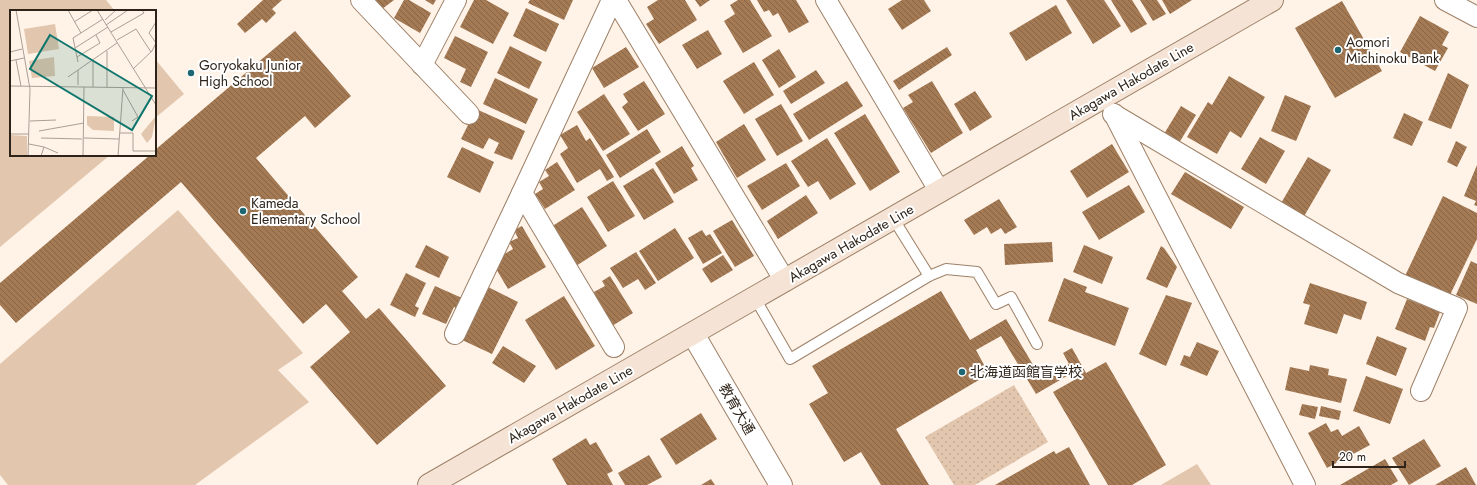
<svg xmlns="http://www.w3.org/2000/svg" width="1477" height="485" viewBox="0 0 1477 485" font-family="Jost,'Noto Sans JP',sans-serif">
	<defs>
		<pattern id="park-dots" width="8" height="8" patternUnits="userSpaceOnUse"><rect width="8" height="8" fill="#e2c6ad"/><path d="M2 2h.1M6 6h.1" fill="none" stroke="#c2aa94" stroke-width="1.8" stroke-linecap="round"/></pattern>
		<pattern id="building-back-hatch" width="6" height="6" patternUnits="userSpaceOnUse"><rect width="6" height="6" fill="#a47a54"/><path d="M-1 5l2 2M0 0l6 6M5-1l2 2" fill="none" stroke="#866445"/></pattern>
	</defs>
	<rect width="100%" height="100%" fill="#fff2e7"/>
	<g fill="#e2c6ad">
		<path d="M0,0H106L115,11H11V155H110L0,247Z"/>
		<path d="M155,59L184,94L155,118Z"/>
		<path d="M178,210L303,353L278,370L309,402L195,485H8L0,475V364Z"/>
		<path d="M1197,464L1211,485H1161Z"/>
	</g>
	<path fill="url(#park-dots)" d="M1014,385L1048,442L975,485H954L925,437Z"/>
	<g fill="url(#building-back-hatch)">
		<path d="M263,0H282L272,9L276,13L266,23L262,19L245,33L237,24Z"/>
		<path d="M375,0H394L382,9Z"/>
		<path d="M404,0H409L431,13L420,33L394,18Z"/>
		<path d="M425,0H436L433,5Z"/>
		<path d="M474,0H486L509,13L493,44L460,27Z"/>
		<path d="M530,0H573L564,20L528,3Z"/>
		<path d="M658,0H685L697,20L659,44L646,24L654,19L647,7Z"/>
		<path d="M695,0H710L700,7Z"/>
		<path d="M738,0H750L772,36L743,53L724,21L735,14L730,5Z"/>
		<path d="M757,0H796L809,22L789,33L778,13L773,16L769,10L764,12Z"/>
		<path d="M902,0H924L931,11L902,30L888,9Z"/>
		<path d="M1066,0H1104L1121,26L1093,44Z"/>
		<path d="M1111,0H1132L1147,24L1131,33Z"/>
		<path d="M1140,0H1157L1166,14L1153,21Z"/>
		<path d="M1162,0H1192L1170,14Z"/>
		<path d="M1342,1L1382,71L1335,98L1295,28Z"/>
		<path d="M1056,5L1072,33L1026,61L1009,33Z"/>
		<path d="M526,8L559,24L546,52L513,36Z"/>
		<path d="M1420,16L1449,32L1442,45L1448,48L1435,71L1400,52Z"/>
		<path d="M708,30L722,54L697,69L682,45Z"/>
		<path d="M295,31L351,96L315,128L305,116L256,158L358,277L342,291L366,319L379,308L446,386L377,445L310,367L350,332L326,304L303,324L181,182L16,323L0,305V283L150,155H155V150Z"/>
		<path d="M455,36L488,52L471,87L460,82L466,69L444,58Z"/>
		<path d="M510,46L542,62L529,89L497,73Z"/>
		<path d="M626,47L639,67L604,88L592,68Z"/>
		<path d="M947,47L952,55L899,90L893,81Z"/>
		<path d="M779,49L796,77L779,88L762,60Z"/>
		<path d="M754,62L774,95L744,114L723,81Z"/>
		<path d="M816,70L825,83L791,104L783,91Z"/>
		<path d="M1448,73L1469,85L1451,129L1428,120Z"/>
		<path d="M1229,76L1265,97L1241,138L1230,131L1217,154L1187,137L1208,102L1212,105Z"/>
		<path d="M495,78L538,99L526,124L483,104Z"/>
		<path d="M644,81L665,114L638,131L622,107L628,102L623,94Z"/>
		<path d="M847,81L863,106L809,140L793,114Z"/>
		<path d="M932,81L963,133L931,153L903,108L913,102L908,95Z"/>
		<path d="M975,91L992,117L970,131L954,104Z"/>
		<path d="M604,94L630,134L603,151L577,112Z"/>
		<path d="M1285,95L1311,106L1296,141L1271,131Z"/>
		<path d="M781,104L803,141L777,156L755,119Z"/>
		<path d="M1181,106L1196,115L1179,143L1164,134Z"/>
		<path d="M476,109L525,131L512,160L494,153L499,143L489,138L483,149L461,139Z"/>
		<path d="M1404,113L1423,122L1412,146L1393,138Z"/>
		<path d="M865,114L900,172L870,191L834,133Z"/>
		<path d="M744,124L766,160L737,178L716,142Z"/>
		<path d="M577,125L586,141L590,138L614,177L607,181L600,169L577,183L560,154L568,148L560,135Z"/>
		<path d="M647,129L661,152L620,178L606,155Z"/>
		<path d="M1260,137L1285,151L1266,184L1241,169Z"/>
		<path d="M827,138L856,184L830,200L818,181L808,187L791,161Z"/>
		<path d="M1456,141L1467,147L1457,167L1447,162Z"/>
		<path d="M1112,144L1129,172L1087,198L1070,171Z"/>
		<path d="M682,146L694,166L691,168L698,180L674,194L655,163Z"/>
		<path d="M462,147L494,162L480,193L447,177Z"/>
		<path d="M1308,157L1331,170L1303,218L1280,205Z"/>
		<path d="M557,162L575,190L545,209L535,194L543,189L539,182L549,176L545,170Z"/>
		<path d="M786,163L800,186L762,210L747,186Z"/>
		<path d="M1477,165V206L1474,205L1476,201L1464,196Z"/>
		<path d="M653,168L674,202L644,220L623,186Z"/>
		<path d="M1185,172L1244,207L1231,229L1171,194Z"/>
		<path d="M613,181L635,216L608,232L587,197Z"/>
		<path d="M1129,185L1145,212L1099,240L1082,212Z"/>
		<path d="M806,195L818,213L778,239L767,221Z"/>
		<path d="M1443,196L1477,213V239L1449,297L1405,276Z"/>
		<path d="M999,199L1017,227L1005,234L1001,228L991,234L987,227L974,235L964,220Z"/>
		<path d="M582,207L607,246L576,266L551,227Z"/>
		<path d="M732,220L754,256L735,267L713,231Z"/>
		<path d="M522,226L546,267L508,289L495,267L496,259L513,249L509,242L518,238L514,230Z"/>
		<path d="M675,228L694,258L658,281L639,251Z"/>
		<path d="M702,230L706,236L710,234L722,253L703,264L688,238Z"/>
		<path d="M1052,242L1053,262L1005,265L1004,244Z"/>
		<path d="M426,245L449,257L439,278L415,267Z"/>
		<path d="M1084,245L1113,257L1102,284L1073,272Z"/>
		<path d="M1161,246L1164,248L1177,267L1167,288L1146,279Z"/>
		<path d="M636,252L656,283L645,290L638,279L623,288L610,268Z"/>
		<path d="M723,255L733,270L711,283L702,269Z"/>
		<path d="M1471,261L1477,264V304L1456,295Z"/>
		<path d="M406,273L426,283L415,306L419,308L415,317L390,305Z"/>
		<path d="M610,276L633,313L612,326L592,293L605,286L602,281Z"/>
		<path d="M1064,278L1087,287L1085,292L1129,308L1115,346L1048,321Z"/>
		<path d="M1310,283L1367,302L1361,320L1344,314L1337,334L1304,324L1310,305L1303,303Z"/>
		<path d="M435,286L462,298L457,309L454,307L446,324L422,314Z"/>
		<path d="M486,286L518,302L492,354L460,339Z"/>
		<path d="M941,291L970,340L1006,319L1042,380L1069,364L1063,353L1072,348L1086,373L1106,362L1166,465L1132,485H1108L1053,392L1076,379L1072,373L1036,394L1001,336L976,350L989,374L896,429L929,485H881L861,452L844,462L809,404L828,393L812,366Z"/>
		<path d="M1166,295L1192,303L1166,366L1139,354Z"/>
		<path d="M564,296L595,346L556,370L525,320Z"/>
		<path d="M1407,299L1440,312L1434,328L1430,327L1425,341L1395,329Z"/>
		<path d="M1377,336L1407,348L1396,376L1366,364Z"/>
		<path d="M1197,342L1219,351L1207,376L1180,365L1184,355L1190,357Z"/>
		<path d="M503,346L536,366L524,383L492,363Z"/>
		<path d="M1310,365L1329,369L1328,375L1347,379L1341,403L1285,390L1290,367L1309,371Z"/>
		<path d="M1366,376L1403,389L1390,424L1353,411Z"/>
		<path d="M1302,404L1318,407L1315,419L1299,415Z"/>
		<path d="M1321,406L1341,411L1339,420L1319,416Z"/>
		<path d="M701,413L717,439L676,465L660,439Z"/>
		<path d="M1326,423L1331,432L1338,429L1342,436L1359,426L1370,445L1327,468L1308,433Z"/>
		<path d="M586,438L590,445L596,442L613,471L607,474L613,485H567L552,459Z"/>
		<path d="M1424,439L1441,466L1409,485L1392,458Z"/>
		<path d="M1069,447L1090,485H995L1054,451L1056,454Z"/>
		<path d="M649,455L662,477L647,485H625L618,473Z"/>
		<path d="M1385,459L1398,481L1391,485H1340Z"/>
		<path d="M1466,467L1476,485H1435Z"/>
		<path d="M711,479L715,485H701Z"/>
	</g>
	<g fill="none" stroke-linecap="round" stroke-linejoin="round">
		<g stroke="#9d8168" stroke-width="12">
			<g id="service">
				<path d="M893,218L929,276"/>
				<path d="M755,298L790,359L929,276L946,269L977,272L996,304L1011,297L1037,344"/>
			</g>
		</g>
		<g stroke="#9d8168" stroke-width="22">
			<g id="minor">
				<path d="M361,0L469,114"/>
				<path d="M612,0L522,193L614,347"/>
				<path d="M616,0L785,281"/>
				<path d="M826,0L940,192"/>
				<path d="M1445,0L1477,17"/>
				<path d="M422,65L456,0"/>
				<path d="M1113,114L1398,283L1457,308L1421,391"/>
				<path d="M1114,114L1305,485"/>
				<path d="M455,334L522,193"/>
			</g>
		</g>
		<g stroke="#9d8168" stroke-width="24">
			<path id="tertiary" d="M693,334L781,485"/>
		</g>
		<g stroke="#9d8168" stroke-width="24">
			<path id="secondary" d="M429,485L1272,0"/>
		</g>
		<use href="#service" stroke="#fff" stroke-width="10"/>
		<use href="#minor" stroke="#fff" stroke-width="20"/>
		<use href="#tertiary" stroke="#fff" stroke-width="22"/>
		<use href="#secondary" stroke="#f5e4d5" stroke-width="22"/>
	</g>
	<g fill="#1d6773" stroke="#fff" stroke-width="1.5">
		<circle cx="1338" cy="50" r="4"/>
		<circle cx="191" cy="73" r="4"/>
		<circle cx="243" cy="211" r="4"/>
		<circle cx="962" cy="372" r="4"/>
	</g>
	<g text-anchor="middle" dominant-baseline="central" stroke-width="4" stroke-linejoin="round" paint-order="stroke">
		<g font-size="14" fill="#2e2319" stroke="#fff" text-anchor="start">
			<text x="1346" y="42">Aomori<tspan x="1346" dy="16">Michinoku Bank</tspan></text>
			<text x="199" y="65">Goryokaku Junior<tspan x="199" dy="16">High School</tspan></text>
			<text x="251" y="203">Kameda<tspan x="251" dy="16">Elementary School</tspan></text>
			<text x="970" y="372">北海道函館盲学校</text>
		</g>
		<g font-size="14" fill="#2e2319" stroke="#fff">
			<text transform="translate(1131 81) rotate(-30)">Akagawa Hakodate Line</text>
			<text transform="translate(851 243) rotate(-30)">Akagawa Hakodate Line</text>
			<text transform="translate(570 404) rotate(-30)">Akagawa Hakodate Line</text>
			<text transform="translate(737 409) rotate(60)">教育大通</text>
		</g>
	</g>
	<g transform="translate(10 10)">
		<rect width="146" height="146" fill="#fff2e7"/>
		<path d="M45,14L49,39L18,44L14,19ZM44,47L45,66L22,68L19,51ZM77,106L104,107V121L83,120L77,115Z" fill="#e2c6ad"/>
		<path d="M146,106L142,127L137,133L131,124Z" fill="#e2c6ad"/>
		<path d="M0,125L17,126V146H0Z" fill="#e2c6ad"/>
		<path fill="none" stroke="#ab9f95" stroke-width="1" d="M6,0L20,79L18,146M58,0L71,23M87,0L146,95M95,10L106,0M64,12L83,0M146,12L139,23L146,33M96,15L118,0M101,22L134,3L132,0M107,30L126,19L141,42M65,38L98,17M0,42L12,39M67,47L90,33L86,25M6,50L11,76M83,50V77M0,51L14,48M68,52L63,28L93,9M123,59L142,41L146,33M58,67L68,60M68,75V60L107,33M0,76L146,78M97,77V41M113,80L128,107L122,111M20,111L46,110M29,121L74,113M110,123H123V141H146M0,124H19M31,128L72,129M74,128L109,129M19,134L34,137L31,146M34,137L48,143M73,146L74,77M108,146L113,78"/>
		<path fill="#0f766e" fill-opacity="0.15" stroke="#0f766e" stroke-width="2" d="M40,25L142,86L122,120L20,59Z"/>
		<rect width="146" height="146" fill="none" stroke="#2e2319" stroke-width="2"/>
	</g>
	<path d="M1333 461v6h72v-6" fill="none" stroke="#2e2319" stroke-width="2"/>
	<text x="1339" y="461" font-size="12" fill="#2e2319" stroke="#ffffff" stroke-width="3" paint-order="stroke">20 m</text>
</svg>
